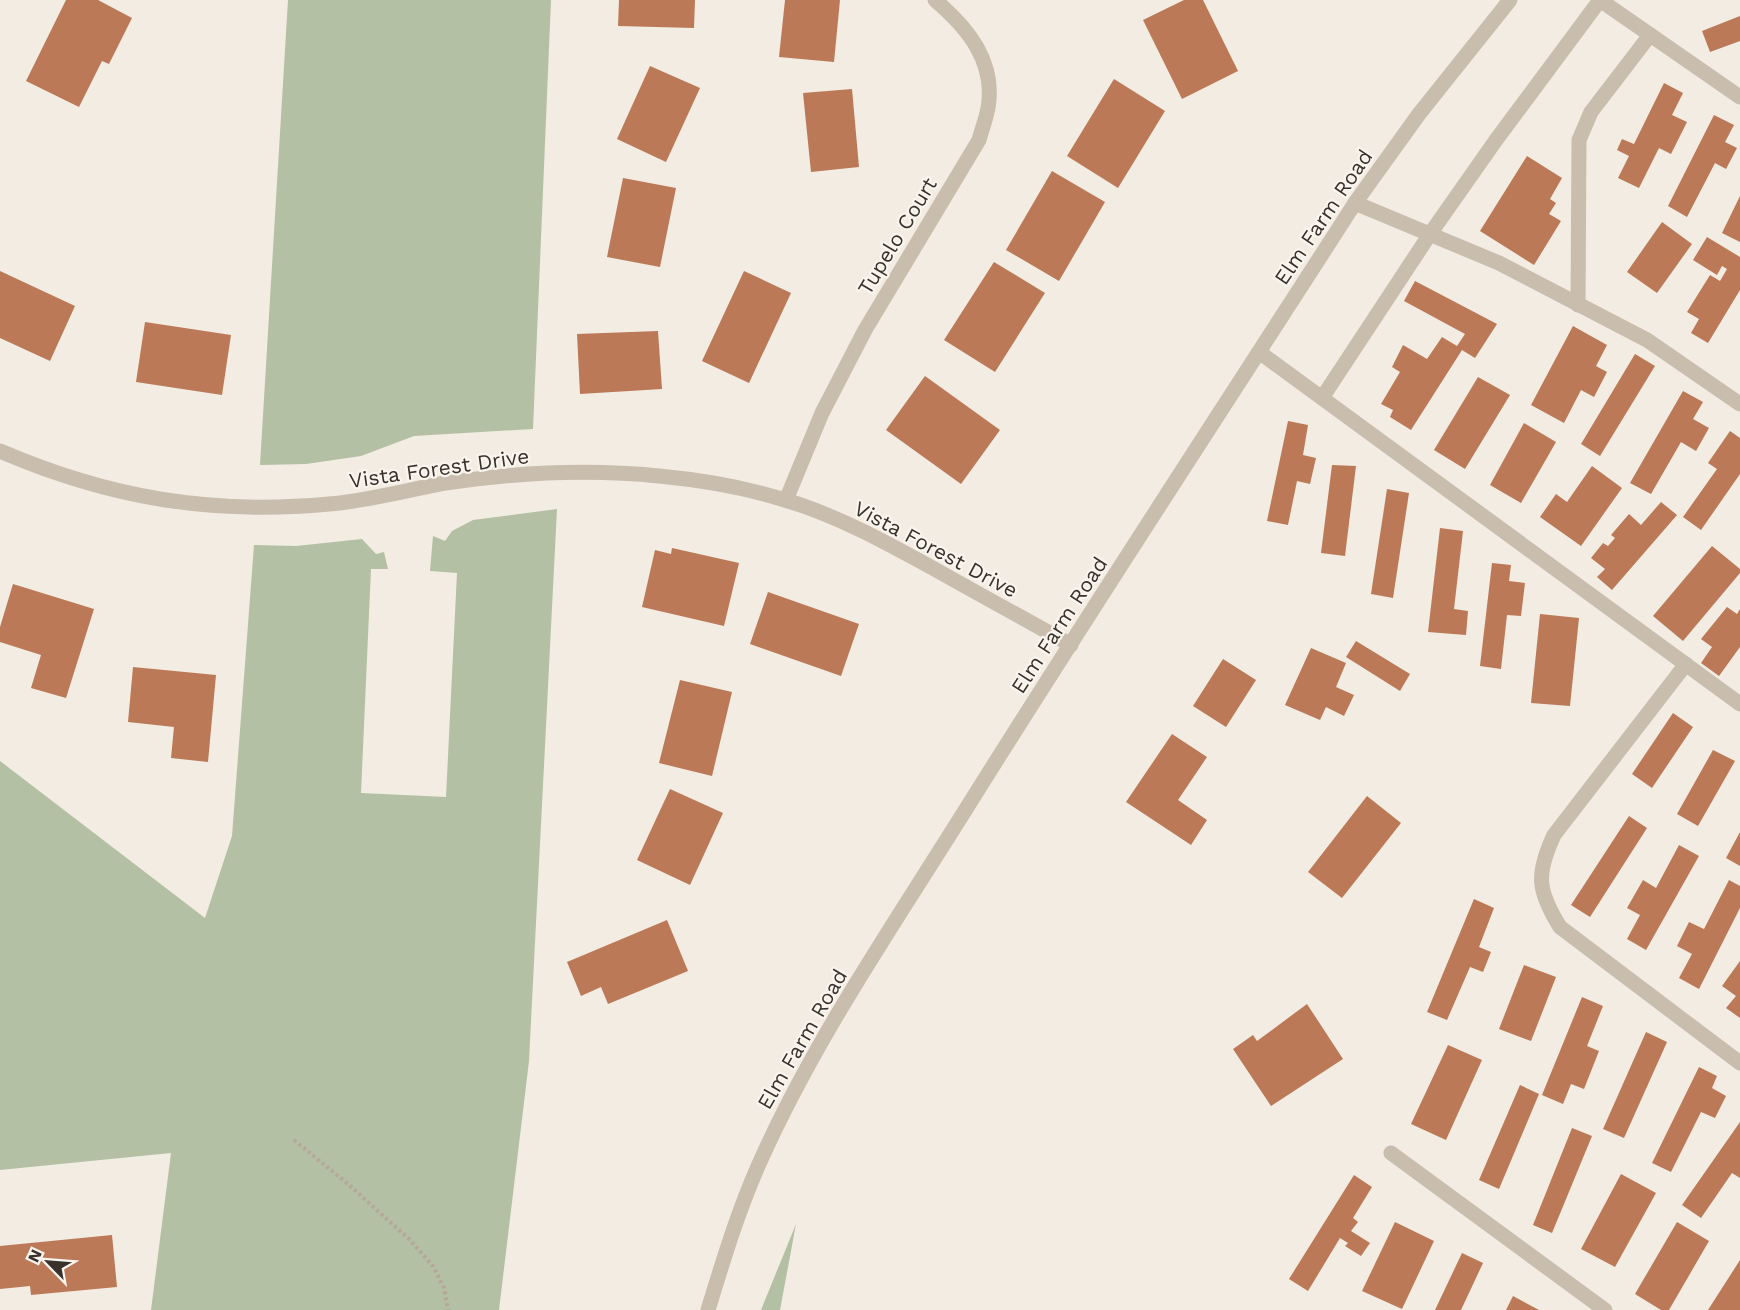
<svg xmlns="http://www.w3.org/2000/svg" width="1740" height="1310" viewBox="0 0 1740 1310" font-family="'Work Sans',sans-serif">
	<rect width="100%" height="100%" fill="#f2ece2"/>
	<g fill="#b3c0a3">
		<path d="M288,0H551L533,429L414,436L361,456L306,464L260,465Z"/>
		<path d="M557,509L529,1061L499,1310H151L171,1153L0,1170V761L205,918L232,836L254,545L296,546L362,539L376,554L384,552L388,569H371L361,793L446,797L457,573L430,571L433,536L445,541L452,531L473,520Z"/>
		<path d="M796,1224L780,1310H761Z"/>
	</g>
	<g fill="#bb7957">
		<path d="M66,0H98L132,18L109,64L102,61L79,107L26,81Z"/>
		<path d="M619,0H695L694,28L618,26Z"/>
		<path d="M785,0H840L834,62L779,57Z"/>
		<path d="M1184,0H1203L1238,71L1182,99L1143,20Z"/>
		<path d="M1740,16V41L1710,52L1702,31Z"/>
		<path d="M650,66L700,88L666,162L617,139Z"/>
		<path d="M1114,79L1165,111L1118,188L1067,156Z"/>
		<path d="M1664,83L1683,93L1672,115L1687,122L1671,154L1659,148L1639,188L1618,178L1629,156L1617,150L1622,139L1634,144Z"/>
		<path d="M852,89L859,167L811,172L803,93Z"/>
		<path d="M1714,115L1734,125L1725,142L1737,148L1726,169L1715,163L1687,217L1668,206Z"/>
		<path d="M1527,156L1562,178L1550,199L1556,203L1549,214L1561,221L1534,265L1480,231Z"/>
		<path d="M1052,171L1105,202L1059,281L1006,250Z"/>
		<path d="M623,178L676,188L660,267L607,257Z"/>
		<path d="M1740,196V242L1722,233Z"/>
		<path d="M1662,222L1692,244L1657,293L1627,272Z"/>
		<path d="M1707,237L1740,257V290L1708,343L1691,333L1699,319L1687,312L1710,275L1720,281L1727,269L1722,266L1717,275L1693,260Z"/>
		<path d="M994,262L1045,293L995,372L944,340Z"/>
		<path d="M0,271L75,306L50,361L0,338Z"/>
		<path d="M744,271L791,293L749,383L702,361Z"/>
		<path d="M1415,281L1497,324L1475,358L1462,350L1411,430L1390,417L1393,410L1381,404L1400,372L1392,367L1403,345L1427,359L1442,337L1457,346L1465,334L1404,301Z"/>
		<path d="M145,322L231,335L222,395L136,382Z"/>
		<path d="M1573,326L1607,345L1596,366L1607,372L1594,397L1581,390L1564,423L1531,405Z"/>
		<path d="M658,331L662,389L580,394L577,334Z"/>
		<path d="M1635,354L1655,366L1600,456L1581,444Z"/>
		<path d="M925,376L1000,430L961,484L886,430Z"/>
		<path d="M1478,377L1510,395L1465,469L1434,450Z"/>
		<path d="M1683,391L1703,402L1693,419L1709,428L1696,451L1681,442L1651,494L1630,483Z"/>
		<path d="M1288,421L1308,425L1303,455L1316,458L1310,484L1297,481L1288,525L1267,521Z"/>
		<path d="M1524,423L1556,442L1521,503L1490,485Z"/>
		<path d="M1730,431L1740,438V474L1701,530L1683,517L1717,469L1708,463Z"/>
		<path d="M1332,465L1356,466L1345,556L1321,553Z"/>
		<path d="M1592,466L1622,488L1581,546L1540,517L1556,494L1567,502Z"/>
		<path d="M1387,489L1409,493L1393,598L1371,594Z"/>
		<path d="M1661,502L1677,515L1612,590L1597,577L1605,569L1591,558L1603,543L1608,546L1615,538L1611,535L1629,514L1641,525Z"/>
		<path d="M1440,528L1463,531L1454,609L1468,611L1466,635L1428,632Z"/>
		<path d="M1712,546L1740,569V573L1683,641L1653,616Z"/>
		<path d="M672,548L739,563L724,626L642,607L655,550L671,554Z"/>
		<path d="M1492,563L1511,565L1509,581L1525,583L1521,616L1507,615L1501,669L1480,666Z"/>
		<path d="M13,584L94,609L66,698L31,688L41,655L0,642V627Z"/>
		<path d="M768,592L859,624L841,676L750,644Z"/>
		<path d="M1727,607L1737,614L1740,609V647L1719,676L1701,663L1712,647L1701,639Z"/>
		<path d="M1540,614L1579,618L1570,706L1531,703Z"/>
		<path d="M1356,641L1410,674L1400,691L1346,657Z"/>
		<path d="M1311,648L1346,663L1336,687L1354,695L1344,716L1326,707L1320,720L1285,705Z"/>
		<path d="M1223,659L1256,680L1226,727L1193,706Z"/>
		<path d="M133,667L216,675L208,762L171,758L174,727L128,722Z"/>
		<path d="M680,680L732,692L712,776L659,763Z"/>
		<path d="M1673,713L1693,727L1652,788L1632,774Z"/>
		<path d="M1172,734L1207,757L1178,800L1207,820L1191,845L1126,802Z"/>
		<path d="M1713,750L1735,761L1698,826L1677,814Z"/>
		<path d="M670,789L723,813L690,885L637,860Z"/>
		<path d="M1367,796L1401,823L1342,898L1308,872Z"/>
		<path d="M1629,816L1647,828L1590,917L1571,905Z"/>
		<path d="M1740,832V866L1726,858Z"/>
		<path d="M1679,845L1699,856L1646,950L1627,939L1640,915L1627,908L1643,880L1656,888Z"/>
		<path d="M1729,880L1740,886V908L1699,989L1679,978L1692,954L1677,946L1689,922L1704,929Z"/>
		<path d="M1474,899L1494,908L1479,947L1491,952L1483,972L1470,967L1447,1020L1427,1012Z"/>
		<path d="M667,920L688,971L608,1004L601,987L581,996L567,962Z"/>
		<path d="M1740,961V1018L1726,1008L1736,996L1722,986Z"/>
		<path d="M1524,965L1556,977L1531,1041L1499,1029Z"/>
		<path d="M1582,997L1603,1006L1587,1046L1599,1051L1584,1089L1571,1084L1563,1104L1542,1095Z"/>
		<path d="M1307,1004L1343,1059L1271,1106L1233,1049L1253,1035L1257,1041Z"/>
		<path d="M1646,1032L1667,1042L1624,1138L1603,1129Z"/>
		<path d="M1448,1045L1482,1060L1446,1140L1411,1124Z"/>
		<path d="M1699,1067L1717,1076L1712,1088L1726,1096L1715,1118L1701,1112L1671,1172L1652,1163Z"/>
		<path d="M1520,1085L1539,1094L1499,1189L1479,1180Z"/>
		<path d="M1740,1122V1178L1732,1173L1701,1218L1682,1205Z"/>
		<path d="M1572,1128L1592,1136L1552,1233L1533,1225Z"/>
		<path d="M1621,1174L1656,1193L1615,1267L1581,1249Z"/>
		<path d="M1354,1175L1372,1187L1353,1218L1358,1222L1351,1231L1370,1243L1361,1256L1345,1246L1348,1243L1340,1238L1308,1291L1289,1279Z"/>
		<path d="M1395,1222L1434,1241L1402,1309L1362,1291Z"/>
		<path d="M1677,1222L1709,1241L1669,1310H1661L1635,1294Z"/>
		<path d="M112,1235L117,1287L31,1295L30,1286L0,1289V1246Z"/>
		<path d="M1462,1253L1483,1263L1461,1310H1435Z"/>
		<path d="M1740,1260V1310H1708Z"/>
		<path d="M1513,1296L1539,1310H1506Z"/>
	</g>
	<g fill="none" stroke-linecap="round" stroke-linejoin="round">
		<path stroke="#b5a899" stroke-width="4" stroke-dasharray="3 3" stroke-linecap="butt" d="M294,1140L348,1184L409,1239L433,1266L444,1288L448,1310"/>
		<g stroke="#c9bdae" stroke-width="15">
			<path d="M1600,0L1740,97"/>
			<path d="M1355,203L1499,263L1647,340L1740,404"/>
			<path d="M1578,305L1579,140L1591,112L1650,35"/>
			<path d="M1259,352L1740,704"/>
			<path d="M1322,398L1430,234L1496,140L1600,0"/>
			<path d="M0,451C109,498 211,515 329,504C368,501 407,490 445,483C513,473 590,469 659,476C701,480 744,487 785,500C839,516 889,544 938,571C982,596 1027,620 1071,645"/>
			<path d="M786,500L822,413L865,330L979,140C982,129 986,119 988,108C996,62 968,28 935,0"/>
			<path d="M1686,664L1554,835C1536,874 1537,890 1560,927L1740,1063"/>
			<path d="M1391,1153L1605,1310"/>
			<path d="M708,1310C723,1261 738,1211 759,1164C816,1036 897,920 971,801C1097,600 1227,402 1355,203L1419,114L1510,0"/>
		</g>
	</g>
	<g text-anchor="middle" dominant-baseline="central" stroke-width="4.5" stroke-linejoin="round" paint-order="stroke">
		<g font-size="21" fill="#38312c" stroke="#f9f5ee">
			<text transform="translate(1323 217) rotate(-56)">Elm Farm Road</text>
			<text transform="translate(897 236) rotate(-59)">Tupelo Court</text>
			<text transform="translate(439 468) rotate(-8)">Vista Forest Drive</text>
			<text transform="translate(936 549) rotate(28)">Vista Forest Drive</text>
			<text transform="translate(1059 625) rotate(-57)">Elm Farm Road</text>
			<text transform="translate(802 1039) rotate(-60)">Elm Farm Road</text>
		</g>
	</g>
	<g transform="translate(48 1262) rotate(295)" stroke="#f9f5ee" stroke-width="4.5" paint-order="stroke">
	<path d="M0-4.5L10 22L0 15L-10 22Z" fill="#38312c"/>
	<text y="-9" font-size="16" font-weight="bold" text-anchor="middle" fill="#38312c">N</text>
	</g>
</svg>
